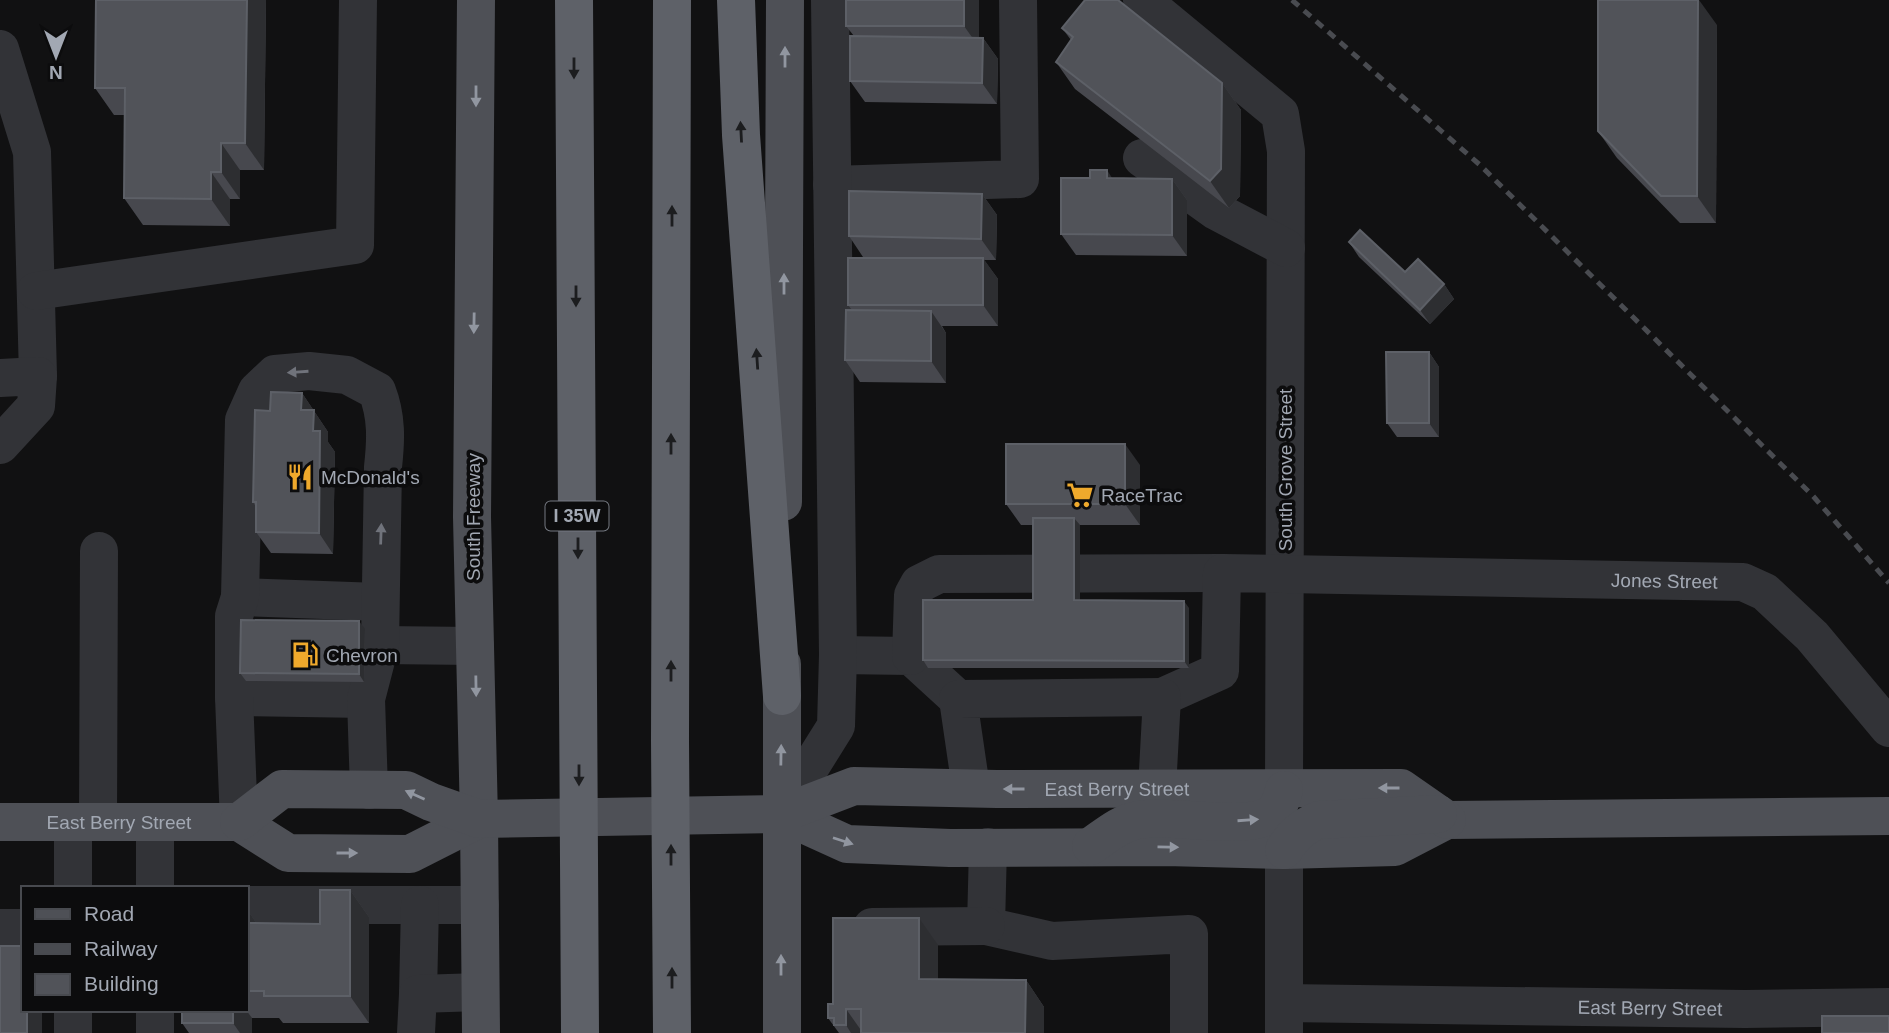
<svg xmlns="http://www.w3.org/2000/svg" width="1889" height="1033" viewBox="0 0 1889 1033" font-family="Helvetica,sans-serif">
	<rect width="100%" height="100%" fill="#111112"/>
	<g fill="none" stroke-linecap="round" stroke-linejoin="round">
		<g stroke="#323337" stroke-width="38">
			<path d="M1142,0L1280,114L1286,151L1284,790"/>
			<path d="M0,49L32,152L38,376"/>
			<path d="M1142,158L1216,211L1286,248"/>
			<path d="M832,185L1020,179L1018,0"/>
			<path d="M36,291L355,245L358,0"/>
			<path d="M0,378L38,376L36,406L0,445"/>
			<path d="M240,597L379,602"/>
			<path d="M380,645L475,646"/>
			<path d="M838,655L911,656L958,699"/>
			<path d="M911,656L913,595L919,584L939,574L1222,573"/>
			<path d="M234,697L366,699"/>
			<path id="s1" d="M1162,697L1220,671L1222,573L1743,582L1765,592L1812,636L1889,728"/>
			<path d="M971,788L958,699L1162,697L1157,789"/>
			<path d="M781,814L836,726L838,655L830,0"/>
			<path d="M73,822V888"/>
			<path d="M98,822L99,551"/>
			<path d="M239,822L234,697V616L240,597L244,420L257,391L275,374L309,371L347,375L377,391C387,417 386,440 383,467L380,645L366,699L369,790"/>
			<path d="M155,823V888"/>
			<path d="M988,847L986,926L1052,941L1189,934V1033"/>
			<path d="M247,905H480"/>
			<path d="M872,927L986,926"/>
			<path d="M0,928H23"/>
			<path d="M418,994L420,905"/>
			<path id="s2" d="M1284,1003L1745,1009L1889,1007"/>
			<path d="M73,1010V1033"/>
			<path d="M155,1033V1010"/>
			<path d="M416,1033L418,994L480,992"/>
			<path d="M1284,1033V850"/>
		</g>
		<g stroke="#4e5056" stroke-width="38">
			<path d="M476,0L472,517L479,819L481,1033"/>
			<path d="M783,502L785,0"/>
			<path d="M781,814L847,844L950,848L1166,847L1284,850L1395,847L1447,820L1889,816"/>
			<path id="s3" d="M0,822H239L288,853L410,854L479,819"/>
			<path id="s4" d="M239,822L282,789L406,790L431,802L479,819L781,814L854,786L997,789L1401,788L1447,820"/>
			<path d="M1091,846C1106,836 1120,823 1138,820C1172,814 1242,830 1268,816C1279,811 1281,800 1284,790"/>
			<path d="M1284,850C1294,834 1302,827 1319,820L1438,814"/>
			<path d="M782,1033V664"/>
		</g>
		<g stroke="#5e6168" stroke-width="38">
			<path d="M574,0L580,1033"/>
			<path d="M672,0L670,740L672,1033"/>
			<path d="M736,0L741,135L782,696"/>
		</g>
		<path stroke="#494b50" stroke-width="5" stroke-dasharray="9 7" stroke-linecap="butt" d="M1292,0L1480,165L1813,496L1889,583"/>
	</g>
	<g fill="#47484e">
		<path d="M96,0H266L264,170H240V199H230V226L143,225L124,198L125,115H114L95,88Z"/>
		<path d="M979,0V38H983L998,59L997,104L865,102L850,81L854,36L846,26Z"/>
		<path d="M1717,25L1716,223H1680L1617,158L1598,131Z"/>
		<path d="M1062,28L1222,83L1241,110L1240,196L1229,208L1075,89L1056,62L1071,40Z"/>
		<path d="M1112,179H1172L1187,200V256L1076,255L1061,234Z"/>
		<path d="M982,194L997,215L996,260H984L998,279V326H942L946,333V383L860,382L845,360L852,310L848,305L908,258L863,257L849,236Z"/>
		<path d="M1349,242L1405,272L1444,284L1454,299L1430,324L1359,257Z"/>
		<path d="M1429,352L1439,367V437H1397L1387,423Z"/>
		<path d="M302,393L328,432V442L335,452L333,554L271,553L256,532V507L253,502L270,411Z"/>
		<path d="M1140,465V525H1080V600L1189,608V668H928L923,660L1033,600V525H1021L1006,504Z"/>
		<path d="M365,629L364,682L246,681L240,673Z"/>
		<path d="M350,890L369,917V1023H283L279,1018H252V1033H189L182,1023V1010H247V909L255,921V923L320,924Z"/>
		<path d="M938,945V979L1026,980L1044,1007V1033H839L828,1018L833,1004Z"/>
	</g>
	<g fill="#2d2e31">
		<path d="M247,0H266L264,170L245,143Z"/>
		<path d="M964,0H979V47L964,26Z"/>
		<path d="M1698,0H1699L1717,25L1716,223L1697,196Z"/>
		<path d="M983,38L998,59L997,104L982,83Z"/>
		<path d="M1222,83L1241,110L1240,196L1229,208L1210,181Z"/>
		<path d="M221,143L240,170V199L221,172Z"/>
		<path d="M1107,170L1121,192L1107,178Z"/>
		<path d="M211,172L230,199V226L211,199Z"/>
		<path d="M1172,179L1187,200V256L1172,235Z"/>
		<path d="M982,194L997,215L996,260L981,239Z"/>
		<path d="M983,258L998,279V326L983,305Z"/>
		<path d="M1444,284L1454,299L1430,324L1420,310Z"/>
		<path d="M931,311L946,333V383L931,361Z"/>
		<path d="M1429,352L1439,367V437L1429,423Z"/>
		<path d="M302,393L328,432V442L335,452L333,554L319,533L301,410Z"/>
		<path d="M1125,444L1140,465V525L1125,504Z"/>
		<path d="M1074,518L1080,525V608L1074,600Z"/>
		<path d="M1184,601L1189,608V668L1184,661Z"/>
		<path d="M359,621L365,629L364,682L359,674Z"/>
		<path d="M350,890L369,917V1023L350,996Z"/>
		<path d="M247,909L255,921V950L247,939Z"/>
		<path d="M919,918L938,945V1006L919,979Z"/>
		<path d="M1026,980L1044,1007V1033H1025Z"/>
		<path d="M846,1009L863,1033H851L846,1025Z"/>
		<rect x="27" y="1010" width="15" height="23"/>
		<path d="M233,1010H246L252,1018V1033H240L233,1023Z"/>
	</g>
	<g fill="#515359" stroke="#5d6067" stroke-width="2">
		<path d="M96,0H247L245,143H221V172H211V199L124,198L125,88H95Z"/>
		<rect x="846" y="0" width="118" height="26"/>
		<path d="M1085,0H1118L1222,83L1221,169L1210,181L1056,62L1073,37L1062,28Z"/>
		<path d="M1598,0H1698L1697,196H1661L1598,131Z"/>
		<path d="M850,36L983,38L982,83L850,81Z"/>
		<path d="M1090,170H1107V178L1172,179V235L1061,234V178H1090Z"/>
		<path d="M849,191L982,194L981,239L849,236Z"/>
		<path d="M1360,230L1405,272L1418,259L1444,284L1420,310L1349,242Z"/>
		<rect x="848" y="258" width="135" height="47"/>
		<path d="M846,310L931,311V361L845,360Z"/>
		<path d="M1386,352H1429V423H1387Z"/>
		<path d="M271,392L302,393L301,410H314L313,431H320L319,533L256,532V502H253L255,410L270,411Z"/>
		<rect x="1006" y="444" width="119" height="60"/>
		<path d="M1033,518H1074V600L1184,601V661L923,660V600H1033Z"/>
		<path d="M241,620L359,621V674L240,673Z"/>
		<path d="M320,890H350V996H264V991H247V923L320,924Z"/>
		<path d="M833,918H919V979L1026,980L1025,1033H861V1009H846V1025H834V1018H828V1004H833Z"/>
		<path d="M0,946H23V1010H27V1033H0Z"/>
		<rect x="182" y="1010" width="51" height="13"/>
		<rect x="1822" y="1016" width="67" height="17"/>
	</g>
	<defs><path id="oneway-solid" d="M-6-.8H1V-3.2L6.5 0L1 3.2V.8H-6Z" transform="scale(1.75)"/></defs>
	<g fill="#9196a0">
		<use href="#oneway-solid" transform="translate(785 57) rotate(-90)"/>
		<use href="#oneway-solid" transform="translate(476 96) rotate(90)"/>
		<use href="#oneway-solid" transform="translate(784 284) rotate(-90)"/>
		<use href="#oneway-solid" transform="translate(474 323) rotate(91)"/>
		<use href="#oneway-solid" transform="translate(476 686) rotate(89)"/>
		<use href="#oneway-solid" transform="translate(781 755) rotate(-89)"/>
		<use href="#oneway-solid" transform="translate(1389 788) rotate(180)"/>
		<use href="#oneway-solid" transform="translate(1014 789) rotate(180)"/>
		<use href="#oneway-solid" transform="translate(415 795) rotate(-156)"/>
		<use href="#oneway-solid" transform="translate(1248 820) rotate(-4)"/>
		<use href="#oneway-solid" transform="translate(843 841) rotate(18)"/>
		<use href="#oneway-solid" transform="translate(1168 847) rotate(1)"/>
		<use href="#oneway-solid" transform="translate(347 853)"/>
		<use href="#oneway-solid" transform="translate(781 965) rotate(-90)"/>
	</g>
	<g fill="#1c1d1f">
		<use href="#oneway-solid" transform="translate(574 68) rotate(90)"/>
		<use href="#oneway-solid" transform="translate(741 132) rotate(-93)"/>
		<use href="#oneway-solid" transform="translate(672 216) rotate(-90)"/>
		<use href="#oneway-solid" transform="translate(576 296) rotate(90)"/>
		<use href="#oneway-solid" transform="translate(757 359) rotate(-94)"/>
		<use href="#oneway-solid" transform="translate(671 444) rotate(-90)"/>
		<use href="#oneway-solid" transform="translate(578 548) rotate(90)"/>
		<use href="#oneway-solid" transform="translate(671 671) rotate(-90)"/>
		<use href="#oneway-solid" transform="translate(579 775) rotate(90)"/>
		<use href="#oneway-solid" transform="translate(671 855) rotate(-90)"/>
		<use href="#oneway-solid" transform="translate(672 978) rotate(-90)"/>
	</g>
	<g fill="#70737b">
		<use href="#oneway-solid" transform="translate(298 372) rotate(176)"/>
		<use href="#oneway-solid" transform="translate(381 534) rotate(-88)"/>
	</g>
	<defs>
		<g id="restaurant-bare" transform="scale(2.1)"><path d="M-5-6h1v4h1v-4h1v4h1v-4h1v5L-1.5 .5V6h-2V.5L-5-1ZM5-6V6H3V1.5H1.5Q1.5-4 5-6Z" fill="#efa92c" stroke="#0c0c0d" stroke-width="2.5" paint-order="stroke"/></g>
		<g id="supermarket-bare" transform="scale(2.1)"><path d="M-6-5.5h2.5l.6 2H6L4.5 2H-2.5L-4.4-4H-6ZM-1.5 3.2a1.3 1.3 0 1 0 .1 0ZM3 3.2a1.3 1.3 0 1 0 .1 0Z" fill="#efa92c" stroke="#0c0c0d" stroke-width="2.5" paint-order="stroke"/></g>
		<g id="fuel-bare" transform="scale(2.1)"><path d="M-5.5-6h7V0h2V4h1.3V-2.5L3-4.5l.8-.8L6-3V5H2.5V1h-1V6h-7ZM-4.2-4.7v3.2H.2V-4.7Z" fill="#efa92c" stroke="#0c0c0d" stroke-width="2.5" paint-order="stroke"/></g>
	</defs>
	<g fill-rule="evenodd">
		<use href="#restaurant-bare" x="300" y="477"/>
		<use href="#supermarket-bare" x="1080" y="495"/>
		<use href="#fuel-bare" x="305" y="655"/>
	</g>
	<g text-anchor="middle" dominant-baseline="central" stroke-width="7" stroke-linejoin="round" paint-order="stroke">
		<rect fill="#0c0c0d" stroke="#757981" stroke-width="2" x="545.5" y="501.5" width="63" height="29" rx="5"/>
		<g font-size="18" font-weight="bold" fill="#a2a8b3">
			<text x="577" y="516">I 35W</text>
		</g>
		<g font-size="19" fill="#a2a8b3" stroke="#0c0c0d">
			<text transform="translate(1285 470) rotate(-90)">South Grove Street</text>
			<text transform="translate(473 517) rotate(-90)">South Freeway</text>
			<text stroke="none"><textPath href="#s1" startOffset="604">Jones Street</textPath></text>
			<text stroke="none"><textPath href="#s4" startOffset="900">East Berry Street</textPath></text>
			<text stroke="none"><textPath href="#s3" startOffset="119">East Berry Street</textPath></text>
			<text stroke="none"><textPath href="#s2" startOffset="366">East Berry Street</textPath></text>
		</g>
		<g font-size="19" fill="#a2a8b3" stroke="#0c0c0d" text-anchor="start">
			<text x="321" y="477">McDonald's</text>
			<text x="1101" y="495">RaceTrac</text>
			<text x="326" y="655">Chevron</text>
		</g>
	</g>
	<rect x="21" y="886" width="228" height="126" fill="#0c0c0d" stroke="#484a4f" stroke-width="2"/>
	<rect x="35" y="909" width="35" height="10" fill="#4e5056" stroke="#484a4f" stroke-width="2"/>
	<text x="84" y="921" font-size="21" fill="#a2a8b3">Road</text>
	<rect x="35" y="944" width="35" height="10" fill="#494b50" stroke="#484a4f" stroke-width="2"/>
	<text x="84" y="956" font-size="21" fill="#a2a8b3">Railway</text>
	<rect x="35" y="974" width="35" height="21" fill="#515359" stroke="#484a4f" stroke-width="2"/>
	<text x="84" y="991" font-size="21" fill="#a2a8b3">Building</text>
	<g transform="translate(56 56) rotate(180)" stroke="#0c0c0d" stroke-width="5" paint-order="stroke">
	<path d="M0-5L12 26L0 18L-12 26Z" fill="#a2a8b3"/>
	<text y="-10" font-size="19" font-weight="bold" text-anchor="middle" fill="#a2a8b3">N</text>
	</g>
</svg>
